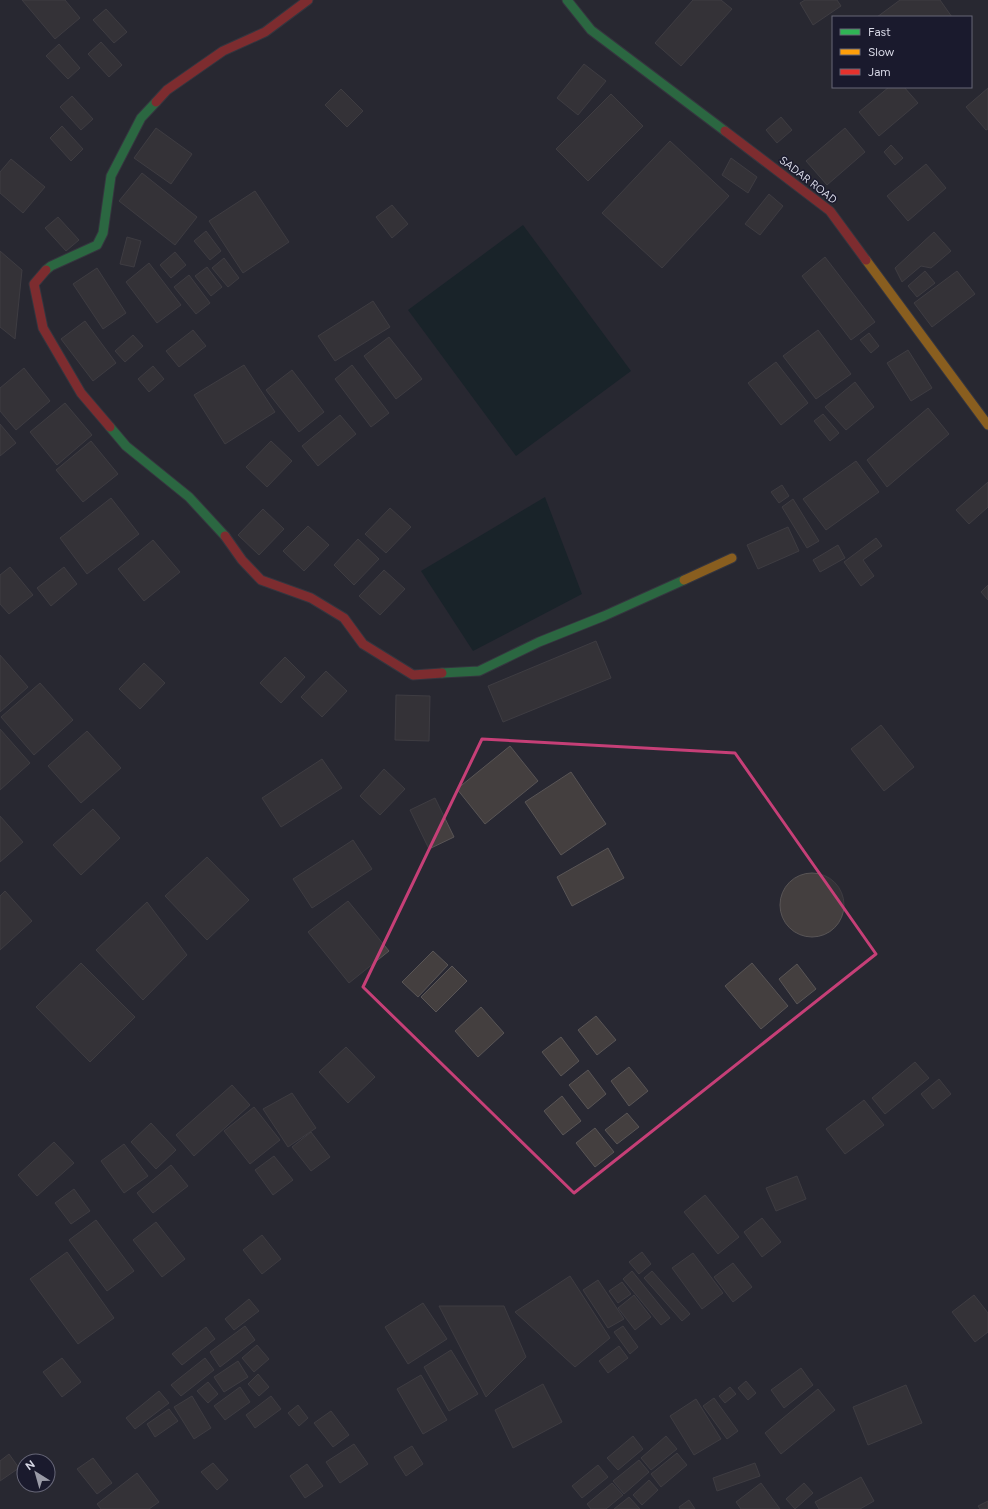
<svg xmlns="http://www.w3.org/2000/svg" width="988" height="1509" viewBox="0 0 988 1509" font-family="Figtree,sans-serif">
	<rect width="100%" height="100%" fill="#282832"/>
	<g fill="#071d20">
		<path d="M523,225L631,371L516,456L408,310Z"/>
		<path d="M545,497L582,594L473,651L421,571Z"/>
	</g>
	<g fill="#443f3f" stroke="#595556">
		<path d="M22,0H65L80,18L55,39Z"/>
		<path d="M693,0H721L732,9L681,66L655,43Z"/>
		<path d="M805,0H837L841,6L813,25L800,3Z"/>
		<path d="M900,0H940L952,17H877Z"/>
		<path d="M106,9L127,32L114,43L93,20Z"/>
		<path d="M101,42L122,65L109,77L88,54Z"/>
		<path d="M59,44L80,68L68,79L46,56Z"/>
		<path d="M584,64L606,81L578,115L557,98Z"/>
		<path d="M889,87H904L918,103L879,136L859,112Z"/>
		<path d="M988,88V129L986,130L966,107Z"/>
		<path d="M341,89L363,111L347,127L325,105Z"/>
		<path d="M611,94L643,126L588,181L556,149Z"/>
		<path d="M72,96L93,119L81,130L60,107Z"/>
		<path d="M781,117L792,130L777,143L766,130Z"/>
		<path d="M62,126L83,149L71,161L50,138Z"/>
		<path d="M156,128L192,154L171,184L134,158Z"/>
		<path d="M845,128L865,152L827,185L806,161Z"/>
		<path d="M670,141L729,196L662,268L602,213Z"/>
		<path d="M891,145L903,158L895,165L884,152Z"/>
		<path d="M731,158L757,177L748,193L722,175Z"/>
		<path d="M11,159L45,187L23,213L0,193V172Z"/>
		<path d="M926,164L946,188L908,221L887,196Z"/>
		<path d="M142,173L197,217L175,245L119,201Z"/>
		<path d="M255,191L289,242L243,273L209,221Z"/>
		<path d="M769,194L783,206L760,235L745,224Z"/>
		<path d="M392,205L408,224L392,238L376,217Z"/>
		<path d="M58,217L79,240L66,251L45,228Z"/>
		<path d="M206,231L221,251L210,260L194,241Z"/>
		<path d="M934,232L951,251L931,268L921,266L902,282L895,268Z"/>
		<path d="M127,237L141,241L134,267L120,264Z"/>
		<path d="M0,251L22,270L15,339L0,327Z"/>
		<path d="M175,252L186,265L171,278L160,265Z"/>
		<path d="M825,257L875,322L851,340L802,276Z"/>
		<path d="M224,258L239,278L228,287L212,268Z"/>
		<path d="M149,263L181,305L157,323L126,282Z"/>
		<path d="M207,267L222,287L211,296L195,276Z"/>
		<path d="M97,268L126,313L103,329L73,284Z"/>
		<path d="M925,271L935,283L917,297L908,286Z"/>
		<path d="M957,271L975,294L932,327L914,303Z"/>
		<path d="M189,275L210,303L196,314L174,287Z"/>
		<path d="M373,301L390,327L335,361L318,336Z"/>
		<path d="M85,321L116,363L93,381L61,339Z"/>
		<path d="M193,330L206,346L179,367L166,351Z"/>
		<path d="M818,330L851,374L816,399L783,356Z"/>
		<path d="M869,333L879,346L871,353L860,340Z"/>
		<path d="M133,335L143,346L125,362L115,351Z"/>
		<path d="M389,337L422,379L396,399L364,356Z"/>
		<path d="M908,350L932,388L911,401L887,363Z"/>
		<path d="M776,362L808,403L781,425L748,383Z"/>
		<path d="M244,365L275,412L225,444L194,395Z"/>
		<path d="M352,365L389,413L371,427L335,379Z"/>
		<path d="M153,366L164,379L149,392L138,379Z"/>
		<path d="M24,368L50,401L16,430L0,411V388Z"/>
		<path d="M292,370L324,412L299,432L266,390Z"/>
		<path d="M855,382L874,407L846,430L825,407Z"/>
		<path d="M65,403L92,435L57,465L30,432Z"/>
		<path d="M928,408L949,434L887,487L867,460Z"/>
		<path d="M823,414L839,433L830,441L814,421Z"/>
		<path d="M340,415L356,434L318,466L302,446Z"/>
		<path d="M0,424L16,443L0,456Z"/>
		<path d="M91,441L118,474L83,502L56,470Z"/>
		<path d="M271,441L292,461L267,487L246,467Z"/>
		<path d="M856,461L879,492L826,530L803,499Z"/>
		<path d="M988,482V507L969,524L956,510Z"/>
		<path d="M782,485L789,496L779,503L771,492Z"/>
		<path d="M111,498L139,534L87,574L60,538Z"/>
		<path d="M793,499L819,541L807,548L782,507Z"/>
		<path d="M390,508L411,527L386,553L365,534Z"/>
		<path d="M263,509L284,529L259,555L238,535Z"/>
		<path d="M308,526L329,545L304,571L283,551Z"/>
		<path d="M788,527L799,551L758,569L747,545Z"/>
		<path d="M876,538L882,546L863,560L874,576L861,586L844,562Z"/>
		<path d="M358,539L379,559L354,585L334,565Z"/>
		<path d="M153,540L180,572L144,601L118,569Z"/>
		<path d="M838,545L845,558L820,572L813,560Z"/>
		<path d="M10,567L33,595L9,614L0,604V575Z"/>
		<path d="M64,567L77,584L51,606L37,588Z"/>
		<path d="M384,570L405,589L380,615L359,596Z"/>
		<path d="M988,585V600L981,592Z"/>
		<path d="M596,641L611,678L503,722L488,686Z"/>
		<path d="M0,655L28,687L0,712Z"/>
		<path d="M285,657L305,677L281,703L260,683Z"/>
		<path d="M144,663L165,683L140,709L119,689Z"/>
		<path d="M326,671L347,691L322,717L301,697Z"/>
		<path d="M40,683L73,720L34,755L1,717Z"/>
		<path d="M396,695L430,696L429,741L395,740Z"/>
		<path d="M881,725L914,767L884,791L851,749Z"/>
		<path d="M0,729L30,763L0,790Z"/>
		<path d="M87,731L121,768L81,803L48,766Z"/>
		<path d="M510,746L538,781L485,824L457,789Z"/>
		<path d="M322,759L342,788L281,827L262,798Z"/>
		<path d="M384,769L405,789L380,815L360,796Z"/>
		<path d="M571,772L606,824L561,855L525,802Z"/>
		<path d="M435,798L454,837L429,849L410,810Z"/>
		<path d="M93,809L120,838L81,875L53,845Z"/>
		<path d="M0,816L23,842L0,862Z"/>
		<path d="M353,840L372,869L312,908L293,879Z"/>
		<path d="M608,848L624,878L572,906L557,877Z"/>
		<path d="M207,857L249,900L207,940L165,896Z"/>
		<circle cx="812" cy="905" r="32"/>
		<path d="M5,891L32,921L0,950V896Z"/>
		<path d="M348,901L389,951L349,983L308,932Z"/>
		<path d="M147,902L187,955L143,1000L96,950Z"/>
		<path d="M433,951L448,965L418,997L402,982Z"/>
		<path d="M81,963L135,1017L90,1062L36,1007Z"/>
		<path d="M752,963L788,1006L761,1029L725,986Z"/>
		<path d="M797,964L816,989L797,1004L779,979Z"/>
		<path d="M452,966L467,981L436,1012L421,997Z"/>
		<path d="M481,1007L504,1033L478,1057L455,1031Z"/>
		<path d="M596,1016L616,1040L597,1055L578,1030Z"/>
		<path d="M561,1037L579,1061L561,1076L542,1052Z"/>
		<path d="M346,1047L375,1077L348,1103L319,1072Z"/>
		<path d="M915,1062L929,1078L885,1114L872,1098Z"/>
		<path d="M629,1067L648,1091L629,1106L611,1081Z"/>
		<path d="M588,1070L606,1094L588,1109L569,1085Z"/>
		<path d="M939,1079L951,1094L933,1109L921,1094Z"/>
		<path d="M232,1085L250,1105L194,1156L176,1135Z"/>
		<path d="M292,1093L316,1128L288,1147L263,1109Z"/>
		<path d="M562,1096L581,1121L563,1135L544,1111Z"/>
		<path d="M864,1100L884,1125L845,1154L826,1129Z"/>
		<path d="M254,1107L280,1140L250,1164L224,1131Z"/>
		<path d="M627,1113L639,1127L617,1144L605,1130Z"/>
		<path d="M151,1123L176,1150L156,1169L131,1142Z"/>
		<path d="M595,1128L614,1152L595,1167L576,1143Z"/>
		<path d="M311,1132L330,1157L311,1171L292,1147Z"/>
		<path d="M54,1142L74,1163L37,1196L18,1175Z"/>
		<path d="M124,1144L148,1176L124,1193L101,1161Z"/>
		<path d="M274,1156L293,1180L273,1195L255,1170Z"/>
		<path d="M171,1165L188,1186L153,1213L137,1193Z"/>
		<path d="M797,1176L806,1199L776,1211L766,1188Z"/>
		<path d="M74,1189L90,1211L71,1224L55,1203Z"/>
		<path d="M705,1195L739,1237L718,1254L684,1212Z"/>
		<path d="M762,1218L781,1242L762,1257L744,1232Z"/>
		<path d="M96,1220L134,1271L107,1291L69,1240Z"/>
		<path d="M156,1222L185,1259L162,1277L133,1240Z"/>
		<path d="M262,1235L281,1259L262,1274L243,1250Z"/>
		<path d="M67,1252L114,1318L78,1344L30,1279Z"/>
		<path d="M642,1252L651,1264L639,1274L629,1262Z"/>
		<path d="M693,1253L723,1293L702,1309L672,1268Z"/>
		<path d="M733,1263L752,1287L733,1302L714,1277Z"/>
		<path d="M632,1271L670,1318L661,1325L623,1279Z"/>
		<path d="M652,1271L690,1314L682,1321L644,1278Z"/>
		<path d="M570,1276L610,1338L575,1367L515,1312Z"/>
		<path d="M598,1280L624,1319L608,1328L583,1290Z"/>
		<path d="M622,1282L631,1294L618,1303L609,1291Z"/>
		<path d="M634,1295L651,1317L635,1330L618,1308Z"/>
		<path d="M974,1295L988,1313V1332L975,1342L952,1312Z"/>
		<path d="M249,1299L259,1311L234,1330L225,1319Z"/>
		<path d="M423,1303L447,1339L408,1364L385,1327Z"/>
		<path d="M439,1306H504L526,1357L486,1397Z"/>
		<path d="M245,1326L255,1340L220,1367L210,1352Z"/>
		<path d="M623,1326L638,1347L630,1354L614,1332Z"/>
		<path d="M206,1327L215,1339L182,1365L172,1354Z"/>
		<path d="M257,1345L269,1359L254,1372L242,1358Z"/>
		<path d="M619,1346L628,1358L608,1373L599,1361Z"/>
		<path d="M451,1350L478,1394L449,1411L424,1367Z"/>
		<path d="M62,1358L81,1382L62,1397L43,1372Z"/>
		<path d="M205,1358L214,1370L181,1396L171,1385Z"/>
		<path d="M238,1361L248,1377L224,1392L214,1377Z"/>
		<path d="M801,1368L813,1385L784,1408L771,1390Z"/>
		<path d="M258,1374L269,1387L259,1396L248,1384Z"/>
		<path d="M421,1375L447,1420L423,1434L397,1389Z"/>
		<path d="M746,1381L756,1393L748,1400L738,1388Z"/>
		<path d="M208,1382L218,1394L208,1403L197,1391Z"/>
		<path d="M543,1384L562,1422L513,1448L495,1410Z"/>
		<path d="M906,1385L922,1423L868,1445L853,1407Z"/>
		<path d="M240,1387L250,1402L225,1420L214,1406Z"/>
		<path d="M730,1387L736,1394L725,1403L719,1396Z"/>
		<path d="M818,1389L835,1410L781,1454L765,1433Z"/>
		<path d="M159,1391L169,1403L135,1429L126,1418Z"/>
		<path d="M192,1396L211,1428L194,1439L174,1407Z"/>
		<path d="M271,1396L281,1409L255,1428L246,1415Z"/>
		<path d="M714,1398L738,1431L727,1439L703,1406Z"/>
		<path d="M696,1399L721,1439L694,1455L670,1416Z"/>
		<path d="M298,1405L308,1418L299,1426L288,1413Z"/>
		<path d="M169,1409L178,1421L155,1437L147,1424Z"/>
		<path d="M331,1411L349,1435L333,1447L314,1423Z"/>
		<path d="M633,1436L643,1449L618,1470L607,1458Z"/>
		<path d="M666,1436L677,1449L651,1470L641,1458Z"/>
		<path d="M354,1444L368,1464L340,1483L326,1462Z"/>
		<path d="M412,1446L423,1464L406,1476L394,1457Z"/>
		<path d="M677,1453L687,1465L661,1487L651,1474Z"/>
		<path d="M9,1454L19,1468L0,1481V1461Z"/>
		<path d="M93,1458L112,1483L97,1494L77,1469Z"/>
		<path d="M639,1460L649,1472L624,1494L613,1481Z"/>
		<path d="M213,1463L228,1480L217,1490L201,1472Z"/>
		<path d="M755,1463L760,1476L717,1491L713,1478Z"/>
		<path d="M307,1464L323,1486L305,1498L290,1476Z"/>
		<path d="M598,1465L608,1477L582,1498L572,1486Z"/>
		<path d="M137,1473L159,1502L149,1509H101L97,1504Z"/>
		<path d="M861,1477L874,1501L860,1509H819L815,1502Z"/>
		<path d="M649,1480L658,1490L642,1505L633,1495Z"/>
		<path d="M612,1483L623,1495L606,1509H591L587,1504Z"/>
		<path d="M761,1483L780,1509H741L736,1502Z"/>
		<path d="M804,1483L813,1493L795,1509L786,1499Z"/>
		<path d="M629,1497L640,1509H614Z"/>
		<path d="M689,1500L695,1509H680L679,1507Z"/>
		<path d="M988,1501V1509H980L978,1506Z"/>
	</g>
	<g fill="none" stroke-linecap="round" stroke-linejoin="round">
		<g stroke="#45464f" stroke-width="11">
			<g id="fast">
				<path d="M567,0L591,30L725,131"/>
				<path d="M46,270L51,266L97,245L103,233L111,176L141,118L156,102"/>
				<path d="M110,427L126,446L189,497L225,536"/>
				<path d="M442,673L479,671L539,642L604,616L684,580"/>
			</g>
		</g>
		<g stroke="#45464f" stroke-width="11">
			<g id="slow">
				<path d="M866,260L988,425"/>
				<path d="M684,580L732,558"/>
			</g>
		</g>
		<g stroke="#45464f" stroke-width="11">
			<g id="jam">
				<path d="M156,102L167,90L223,51L265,32L308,0"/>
				<path d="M725,131L830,211L866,260"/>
				<path d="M46,270L34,284L43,328L81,393L110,427"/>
				<path d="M225,536L242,560L261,580L311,598L344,618L363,644L413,675L442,673"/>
			</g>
		</g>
		<use href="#fast" stroke="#30b455" stroke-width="9"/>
		<use href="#slow" stroke="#ff9f0a" stroke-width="9"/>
		<use href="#jam" stroke="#e5322d" stroke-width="9"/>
	</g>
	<path d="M0 0H988V1509H0ZM482,739L735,753L876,954L574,1193L363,987Z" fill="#282832" fill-opacity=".55" fill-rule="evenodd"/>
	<path fill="none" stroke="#c63f77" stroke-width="3" stroke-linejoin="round" d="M482,739L735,753L876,954L574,1193L363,987Z"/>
	<g text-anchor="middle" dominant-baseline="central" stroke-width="3" stroke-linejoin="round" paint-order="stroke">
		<g font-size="11" fill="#d8d9e6" stroke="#1a1a2d">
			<text transform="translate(808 180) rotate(38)">SADAR ROAD</text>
		</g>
	</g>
	<rect x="832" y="16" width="140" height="72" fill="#1a1a2d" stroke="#666677"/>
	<rect x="840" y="29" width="20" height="6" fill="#30b455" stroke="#666677"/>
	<text x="868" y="36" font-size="12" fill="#d8d9e6">Fast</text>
	<rect x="840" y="49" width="20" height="6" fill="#ff9f0a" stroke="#666677"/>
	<text x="868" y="56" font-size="12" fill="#d8d9e6">Slow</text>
	<rect x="840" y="69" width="20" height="6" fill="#e5322d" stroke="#666677"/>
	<text x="868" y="76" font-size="12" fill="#d8d9e6">Jam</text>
	<g transform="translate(36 1473) rotate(323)"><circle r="19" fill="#1a1a2d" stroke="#666677"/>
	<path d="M0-3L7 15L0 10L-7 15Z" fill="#9a9ba7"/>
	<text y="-6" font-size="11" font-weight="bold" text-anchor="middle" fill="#d8d9e6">N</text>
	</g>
</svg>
